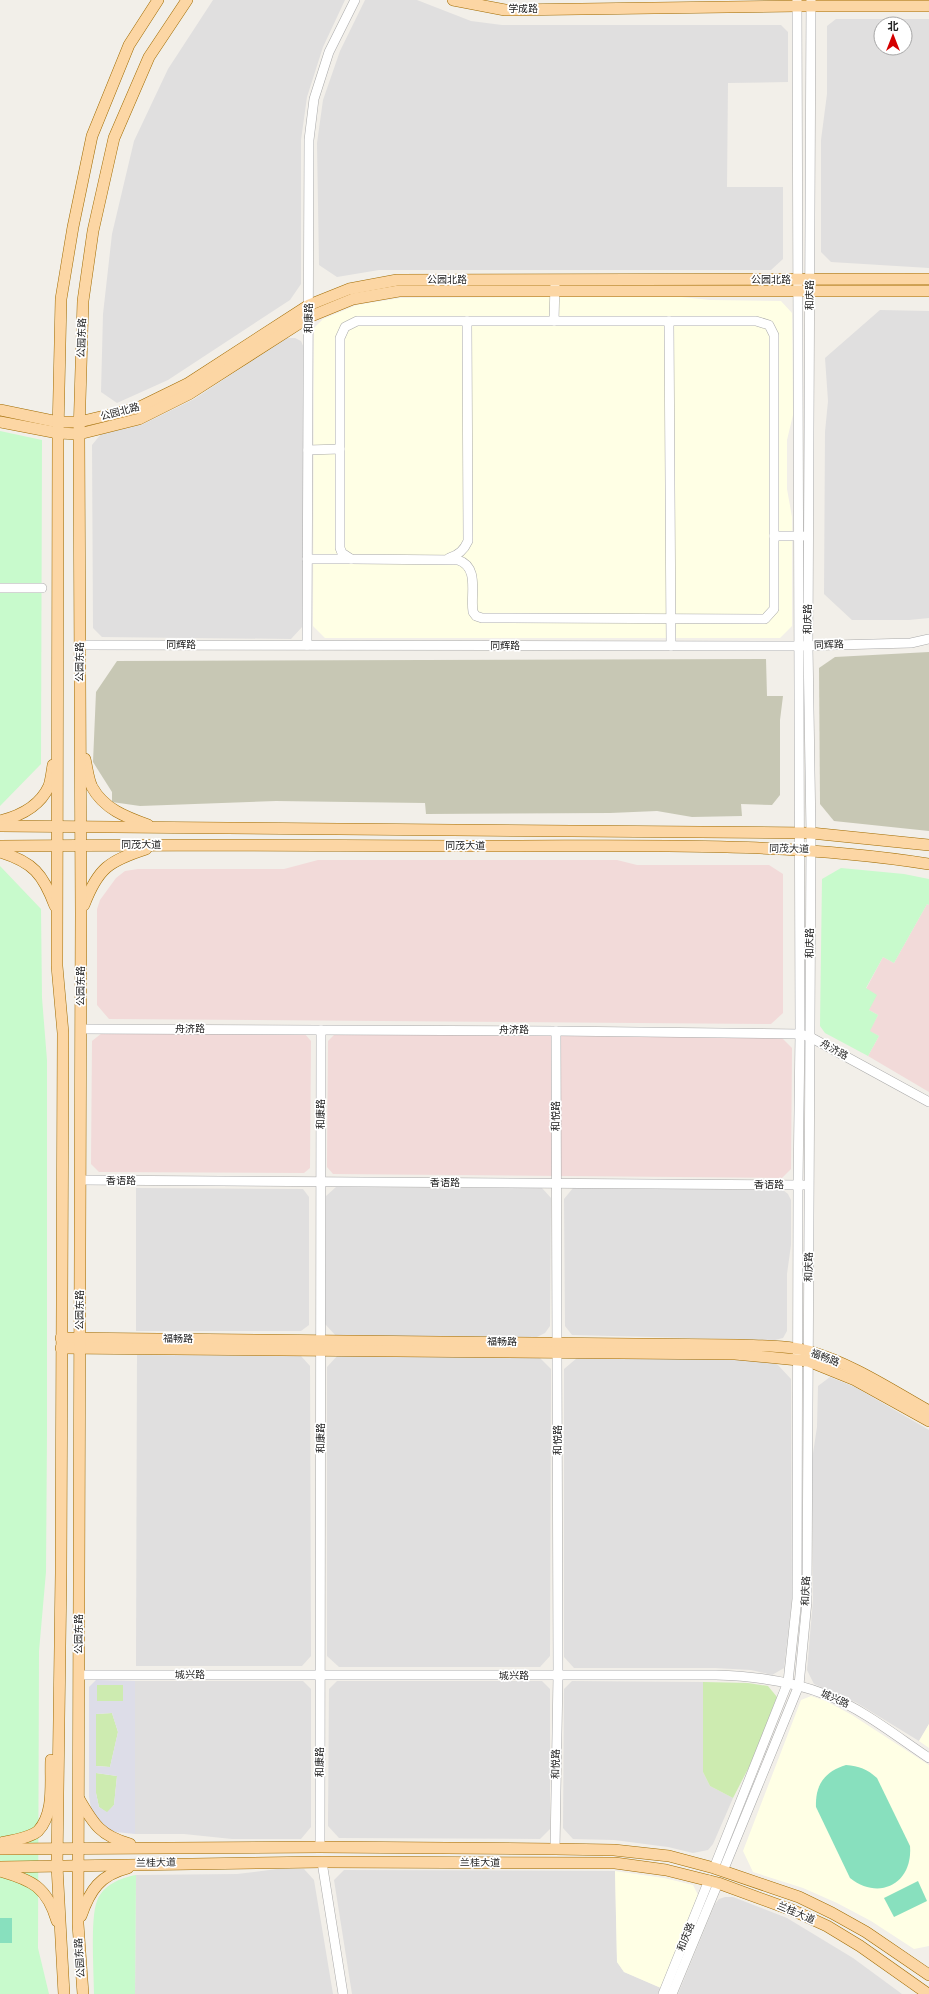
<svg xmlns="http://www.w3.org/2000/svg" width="929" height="1994" viewBox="0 0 929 1994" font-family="Rubik,'Noto Sans SC',sans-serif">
	<rect width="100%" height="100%" fill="#f2efe9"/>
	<g fill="#e0dfdf" fill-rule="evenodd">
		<path d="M213,0H345L323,47L307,97L301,140V284L290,300L168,380L117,403L101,392L103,314L112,234L134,141L168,69Z"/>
		<path d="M365,0H417L471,21L502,25H781L788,32V82L728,83L727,187H783V259L771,270H379L337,277L319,265L317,143L323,100L340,51Z"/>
		<path d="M836,19H929V268L831,262L821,252V140L827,94V26ZM881,24H905V48H881Z"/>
		<path d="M880,310L929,311V618L909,620H852L824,594L825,432L828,401L825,358Z"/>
		<path d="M287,338H295L301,341L304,348L303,626L291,639L102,637L93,628L92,445L101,434L141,425L194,399Z"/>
		<path d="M336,1187L542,1188L551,1198L550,1326L545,1333L537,1337L336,1336L325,1324L326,1196Z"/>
		<path d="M136,1188L303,1189L309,1197V1325L301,1331H136Z"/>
		<path d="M573,1188L783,1190L788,1194L791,1200V1245L787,1274V1331L783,1338L775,1340L572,1335L565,1326L564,1199Z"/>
		<path d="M137,1355L301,1356L310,1366L311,1656L302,1666H136Z"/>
		<path d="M338,1355L538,1356L551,1369L550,1656L540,1667H339L327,1656V1367Z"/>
		<path d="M577,1358L735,1359L777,1364L791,1379L792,1599L784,1668L772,1675L751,1670L715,1668H574L564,1657V1369Z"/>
		<path d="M830,1377L855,1387L929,1430V1724L919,1741L857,1703L814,1684L807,1670L813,1600L812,1460L817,1427L818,1386Z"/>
		<path d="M135,1681H303L311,1689V1827L301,1839H232L184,1834H135Z"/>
		<path d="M337,1681H542L550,1689V1829L540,1839L339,1838L328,1826L329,1689Z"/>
		<path d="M572,1681L703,1682V1772L710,1786L733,1798L713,1844L708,1850L693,1853L668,1847L614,1840L573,1839L563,1828L564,1689Z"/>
		<path d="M277,1869H304L314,1880L333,1994H135L136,1875L237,1874Z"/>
		<path d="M344,1870L615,1871L617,1962L624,1972L661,1988L658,1994H352L334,1880Z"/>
		<path d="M725,1897H733L787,1918L853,1958L902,1994H678L715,1904L719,1899Z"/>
	</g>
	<g fill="#f2dad9">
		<path d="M318,860H617L637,865H769L783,874V1013L771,1024L109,1019L97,1005V909L100,900L116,878L125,871L138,869H284Z"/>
		<path d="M927,904L929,905V1092L868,1056L879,1036L869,1031L878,1015L869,1010L866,989L883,957L894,963Z"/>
		<path d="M102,1033H304L311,1041L310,1168L304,1173L99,1172L91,1164L92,1041Z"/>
		<path d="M335,1034L782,1038L792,1048L791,1169L782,1178L333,1174L327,1167L328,1041Z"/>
	</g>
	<g fill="#ffffe5">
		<path d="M672,296L710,300L781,301L792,313L793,415L787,440V489L792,517V626L780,638H325L313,626L314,328L323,319L357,305L401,298Z"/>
		<path d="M811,1696L826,1701L852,1715L929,1765V1946L914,1949L871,1921L837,1903L803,1888L753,1872L743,1851L801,1700Z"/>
		<path d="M929,1724V1748L919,1741Z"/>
		<path d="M615,1871L664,1878L693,1885L698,1895L661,1988L624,1972L617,1962Z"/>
	</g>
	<g fill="#c7c7b4">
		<path d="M929,652V831L834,821L820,804L819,668L835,657Z"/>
		<path d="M766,659L767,696H783L780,720V795L772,805L741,804L742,816L692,817L657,811L610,813L426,814L425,803L276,801L140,806L112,802V792L93,762L96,692L117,661Z"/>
	</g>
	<g fill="#cdebb0">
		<path d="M703,1682L748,1683L768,1686L777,1697L750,1765L733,1798L710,1786L703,1772Z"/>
		<rect x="97" y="1685" width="26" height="16"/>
		<path d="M112,1713L118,1732L110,1767L96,1766V1714Z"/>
		<path d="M96,1773L117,1776L114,1805L107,1813L99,1807L96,1793Z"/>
	</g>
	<g fill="#c8facc">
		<path d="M0,431L42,440L41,764L0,806Z"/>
		<path d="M0,866L41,909L42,998L47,1060V1433L46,1572L39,1651L38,1948L49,1994H0Z"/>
		<path d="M841,868L904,874L929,879V905L927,904L894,963L883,957L866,988L877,995L869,1010L878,1015L870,1031L879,1036L868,1056L825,1033L820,1026L822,879Z"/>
		<path d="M136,1875L135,1994H94C94,1973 90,1918 97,1901C103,1885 120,1878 136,1875Z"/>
	</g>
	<g fill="#88e0be">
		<path d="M846,1765C859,1766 867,1769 877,1778L910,1846C913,1884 879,1901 850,1878L816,1807C815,1785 825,1771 846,1765Z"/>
		<path d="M918,1881L927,1901L894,1917L884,1898Z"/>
		<rect x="0" y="1918" width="12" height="25"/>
	</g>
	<path fill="#dddde8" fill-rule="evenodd" d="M96,1680L135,1681V1834L115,1832L106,1827L97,1818L91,1808L89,1797V1687ZM97,1685H123V1701H97ZM112,1713L118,1732L110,1767L96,1766V1714ZM96,1773L117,1776L114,1805L107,1812L99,1807L96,1793Z"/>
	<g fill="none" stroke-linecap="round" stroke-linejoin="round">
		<g stroke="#a9a9a9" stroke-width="10">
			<g id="minor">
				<path d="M357,321H756L769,325L774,335V609L765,619L482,618L476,616L473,612C470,595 480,567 458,560L351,559L342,553L340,548V338L345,327Z"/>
				<path d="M554,321L555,284"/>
				<path d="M669,321L671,646"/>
				<path d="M308,450L340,449"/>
				<path d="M774,536H803"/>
				<path d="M449,558C459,555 464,550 468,541L467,321"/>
				<path d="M307,559H351"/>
				<path d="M0,588H42"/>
				<path d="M80,645L798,646L911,643L929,639"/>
				<path d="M307,645L309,140L314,99L329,52L355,0"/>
				<path d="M81,1029L556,1031L800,1034L810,1037L929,1102"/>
				<path d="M80,1180L803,1185"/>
				<path d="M79,1675H716C754,1676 792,1681 827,1695C864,1710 896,1736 929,1758"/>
				<path d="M320,1847L321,1030"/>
				<path d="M555,1849L558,1676L556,1031"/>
				<path d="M322,1862L343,1994"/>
				<path d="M714,1868L788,1682L797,1599L798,1185L800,1034L797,0"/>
				<path d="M723,1871L799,1685L807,1601L811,833L808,646L811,0"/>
				<path d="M663,1994L709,1880"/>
				<path d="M672,1994L718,1883"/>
			</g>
		</g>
		<g stroke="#a06b00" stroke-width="12">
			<g id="major">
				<path d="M453,0L505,10L797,6H929"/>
				<path d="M0,410L58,422H79L138,408L187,384L309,305L349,289L397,280L929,279"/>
				<path d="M0,422L58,433L79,434L139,419L189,394L309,317L353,299L399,291H929"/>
				<path d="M85,759C87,767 88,779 92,787C104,809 126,817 148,825"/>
				<path d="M0,821C20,816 40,806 49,786C51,780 52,771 53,765"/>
				<path d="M0,826L811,833L929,845"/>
				<path d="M0,846C170,844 340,846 509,846C649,846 790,842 929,864"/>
				<path d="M0,852C33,862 43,874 55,906"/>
				<path d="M84,905C98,868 109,861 146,849"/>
				<path d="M61,1338L737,1345C760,1346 786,1345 808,1351C851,1363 890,1389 929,1411"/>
				<path d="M61,1348L735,1354L808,1361L855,1380L929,1421"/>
				<path d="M79,1799C94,1825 101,1836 130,1844"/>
				<path d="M0,1843C10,1841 30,1838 38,1831C55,1813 50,1782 51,1760"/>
				<path d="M0,1849L320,1847L555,1849L614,1850L669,1856L714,1868L799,1897L832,1913L866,1932L929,1975"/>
				<path d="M0,1867L322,1862L615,1863L666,1870L718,1883L792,1910L827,1926L860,1946L928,1994"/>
				<path d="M0,1871C32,1880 47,1887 57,1921"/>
				<path d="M81,1916C90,1890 100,1875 128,1868"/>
				<path d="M64,1994L57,1866L61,1573L63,1033L57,966L58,433L61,299L73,227L92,136L129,45L158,0"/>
				<path d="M83,1994L78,1924L81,913L79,434L83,301L93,231L114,138L149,57L187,0"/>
			</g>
		</g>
		<use href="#minor" stroke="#fff" stroke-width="9"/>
		<use href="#major" stroke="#fcd6a4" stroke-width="11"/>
	</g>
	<g text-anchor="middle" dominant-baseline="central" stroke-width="3.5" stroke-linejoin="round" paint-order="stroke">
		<g font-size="10" fill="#222" stroke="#fff">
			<text x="523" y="9">学成路</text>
			<text x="447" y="280">公园北路</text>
			<text x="771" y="280">公园北路</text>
			<text transform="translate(810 295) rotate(-90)">和庆路</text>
			<text transform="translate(309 318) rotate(-90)">和康路</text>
			<text transform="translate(82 338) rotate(-88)">公园东路</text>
			<text transform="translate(120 412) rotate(-15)">公园北路</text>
			<text transform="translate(808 619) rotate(-90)">和庆路</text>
			<text x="181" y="645">同辉路</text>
			<text transform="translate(829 645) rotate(-2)">同辉路</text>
			<text x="505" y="646">同辉路</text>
			<text transform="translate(80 662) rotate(-90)">公园东路</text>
			<text x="141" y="845">同茂大道</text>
			<text x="465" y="846">同茂大道</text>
			<text transform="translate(789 849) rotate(1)">同茂大道</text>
			<text transform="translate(810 943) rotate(-90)">和庆路</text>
			<text transform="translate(81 986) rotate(-90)">公园东路</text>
			<text x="190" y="1029">舟济路</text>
			<text x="514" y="1030">舟济路</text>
			<text transform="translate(834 1050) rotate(29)">舟济路</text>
			<text transform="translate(321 1114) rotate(-90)">和康路</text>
			<text transform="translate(556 1116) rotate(-90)">和悦路</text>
			<text x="121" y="1181">香语路</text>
			<text x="445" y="1183">香语路</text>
			<text x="769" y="1185">香语路</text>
			<text transform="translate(809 1267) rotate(-89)">和庆路</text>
			<text transform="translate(80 1310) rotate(-90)">公园东路</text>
			<text transform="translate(178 1339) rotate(1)">福畅路</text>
			<text transform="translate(502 1342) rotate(1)">福畅路</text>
			<text transform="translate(825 1358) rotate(21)">福畅路</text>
			<text transform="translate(321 1438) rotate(-90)">和康路</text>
			<text transform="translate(558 1440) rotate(-90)">和悦路</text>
			<text transform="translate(806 1591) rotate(-88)">和庆路</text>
			<text transform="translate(79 1634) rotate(-90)">公园东路</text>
			<text x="190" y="1675">城兴路</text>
			<text x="514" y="1676">城兴路</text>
			<text transform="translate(835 1699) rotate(24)">城兴路</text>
			<text transform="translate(320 1762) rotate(-90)">和康路</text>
			<text transform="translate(556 1764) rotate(-89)">和悦路</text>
			<text transform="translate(156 1863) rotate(-1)">兰桂大道</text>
			<text x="480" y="1863">兰桂大道</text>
			<text transform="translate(796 1913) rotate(23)">兰桂大道</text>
			<text transform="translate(686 1937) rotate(-68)">和庆路</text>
			<text transform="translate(80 1958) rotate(-94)">公园东路</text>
		</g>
	</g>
	<g transform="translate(893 36)"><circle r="19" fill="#ffffff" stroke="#a7a7a7"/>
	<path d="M0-3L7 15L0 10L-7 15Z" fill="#d40000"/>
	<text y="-6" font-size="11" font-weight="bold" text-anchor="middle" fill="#222222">北</text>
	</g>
</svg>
